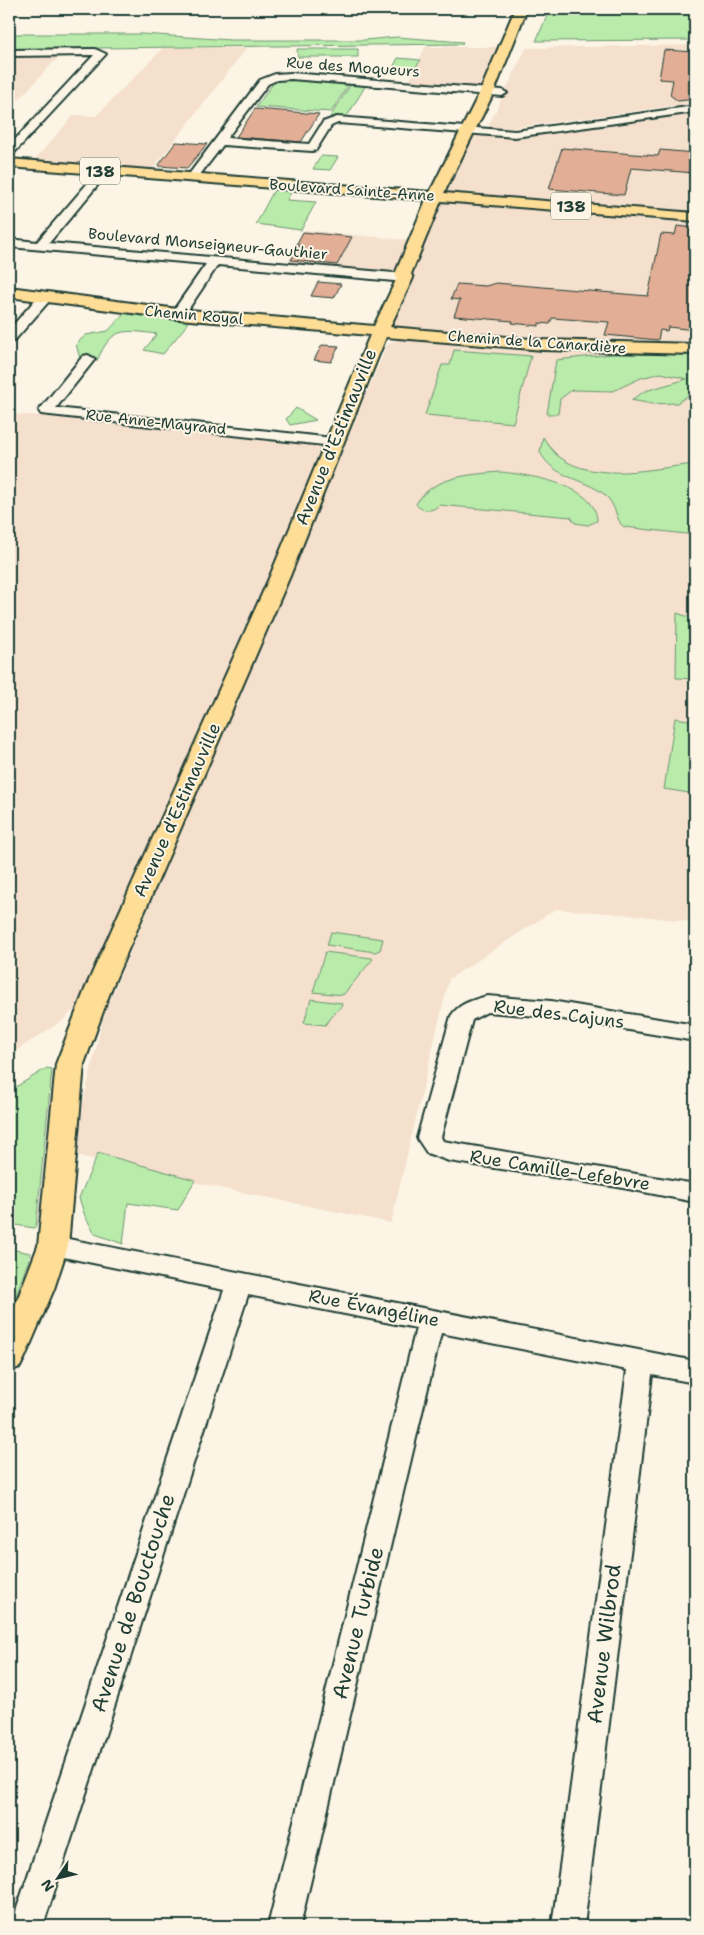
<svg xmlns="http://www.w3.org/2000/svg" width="704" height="1935" viewBox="0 0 704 1935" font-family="'Shantell Sans',sans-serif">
	<rect width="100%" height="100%" fill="#fcf5e5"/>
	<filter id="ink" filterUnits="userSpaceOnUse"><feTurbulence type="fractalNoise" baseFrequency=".02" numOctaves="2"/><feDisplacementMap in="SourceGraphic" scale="10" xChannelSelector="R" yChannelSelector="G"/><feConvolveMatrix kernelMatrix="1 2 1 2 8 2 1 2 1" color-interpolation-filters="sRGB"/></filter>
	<g filter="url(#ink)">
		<g fill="#f4e0cd">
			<path d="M695,45V103L497,130L487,129L526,48Z"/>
			<path d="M425,47H500L487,92L408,85Z"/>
			<path d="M163,48H247L148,175L30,165L74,115L96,116Z"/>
			<path d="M65,50L9,110V51Z"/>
			<path d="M695,109V349H658L380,331L405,279L285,268L305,230L417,241L468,131H548Z"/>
			<path d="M401,339L570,351L695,353V922L632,915L556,909L449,979L391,1223L134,1170L77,1155L82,1108L104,1014L387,345L394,341Z"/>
			<path d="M46,411L333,442L99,987L62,1021L9,1055V414L43,416Z"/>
		</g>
		<g fill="#b9ebab" stroke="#6c9470">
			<path d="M550,9H695V40L536,41Z"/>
			<path d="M9,34H142L231,40H364L397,37L463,42L462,44L9,49Z"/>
			<path d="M297,49H358V57H298Z"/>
			<path d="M398,58L421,60L412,72L399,71L397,74L390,73Z"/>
			<path d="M287,79L349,84L331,112L256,107L274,82Z"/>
			<path d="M351,84L366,85L346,118L330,117Z"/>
			<path d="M321,156L338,157L330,170L313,169Z"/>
			<path d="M274,190L291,192L287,200L316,202L301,230L256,224Z"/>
			<path d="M125,313L188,320L186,326L163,354L144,350L157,334C123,330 112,326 97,361L80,359L76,344L86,335L108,331Z"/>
			<path d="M454,350L531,356L513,423L425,415L442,365H450Z"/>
			<path d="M613,354L695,355V391L677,403L652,404L631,400L645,391L687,379L661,373L641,378L613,391L572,390L560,399L558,414H547L556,360Z"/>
			<path d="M296,408L316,420L290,425L286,419Z"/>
			<path d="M543,437C547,443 552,451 558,456C594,484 653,468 695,464V535L624,527C615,520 617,505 604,494C583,478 553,478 540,452Z"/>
			<path d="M501,472C528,475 597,484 597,521L588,525L575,523L571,517L439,505C433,512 421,512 416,504C432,476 473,474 501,472Z"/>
			<path d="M677,613L695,619V679L676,678Z"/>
			<path d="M675,718L695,721V794L664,789Z"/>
			<path d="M331,932L383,939L380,950L375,952L327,945Z"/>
			<path d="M325,952L372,958L373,959L343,995L313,992Z"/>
			<path d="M311,999L341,1003L342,1005L325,1025L304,1023Z"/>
			<path d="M47,1068L52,1069L36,1226L34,1228L9,1224V1091Z"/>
			<path d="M98,1153L195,1180L178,1210L128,1203L123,1244L95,1234L85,1216L79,1198Z"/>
			<path d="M9,1249L31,1253L9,1316Z"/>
		</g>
		<g fill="#e2ae96" stroke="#1f3d34">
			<path d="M664,50L695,52V99L678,101L670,95L673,80L659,79Z"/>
			<path d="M255,109L294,112L319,114L301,142L236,137Z"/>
			<path d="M176,142L207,144L187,168L158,166Z"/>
			<path d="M562,148L658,156L660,150L695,153V173L631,168L624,195L549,189Z"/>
			<path d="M677,226L695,228V330L668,327L667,331L660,330L658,340L605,335L609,322L552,318L550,324L539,323V326L512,323L513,321L454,316L460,300L451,299L457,284L486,286L496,283L648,296L661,234L675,235Z"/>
			<path d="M303,232L352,237L337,265L291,260L300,245H296Z"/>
			<path d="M318,282L341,284L334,298L311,296Z"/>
			<path d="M322,345L339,346L331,362L314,360Z"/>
		</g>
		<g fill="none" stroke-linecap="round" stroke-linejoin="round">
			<g stroke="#1f3d34" stroke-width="4">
				<g id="minor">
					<path d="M95,49L106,54L13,154L9,155V146L94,55L9,56V50Z"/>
					<path d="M291,73L502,90L507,93L502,96L291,79L277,80L268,84L227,138L309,144L323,122L337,117L515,131L695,106V112L515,137L338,123L331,126L316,150L312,151L223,145L195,181H187V177L260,80L275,74Z"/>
					<path d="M103,169L107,170V174L49,243L405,274L411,278L405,282L218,265L183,317L178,318L171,314L206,264L9,247V239L37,242L99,170Z"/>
					<path d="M46,292L51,293L53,296L51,299L14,341L9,342V330L41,293Z"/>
					<path d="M88,355L95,359L56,408L333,438L340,442L333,446L41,414L39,411L41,408L83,356Z"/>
					<path d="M487,996L551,1001L695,1025V1041L551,1017L487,1012L472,1020L441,1137L443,1141L695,1184V1202L618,1187L449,1161L427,1153L417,1138L451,1016C459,1003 473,1000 487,996Z"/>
					<path d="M53,1236L695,1361V1383L652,1375L584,1926H552L627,1370L441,1333L300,1926H268L416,1328L248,1295L43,1926H11L224,1290L44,1253L41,1246L44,1239Z"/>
				</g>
			</g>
			<g stroke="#1f3d34" stroke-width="4">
				<path id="major" d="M515,9H527L494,92L444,193L695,213V221L441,201L411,274L413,278L390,327L543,340L695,344V354L543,350L386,337L290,576L112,987L84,1064L68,1246L54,1289L25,1357L20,1367L9,1371V1321L38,1246L56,1064L86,987L270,576L370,335L178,319L9,297V287L178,309L374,326L397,278L395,274L426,200L9,167V159L430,192L480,92Z"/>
			</g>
			<use href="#minor" fill="#fcf5e5" fill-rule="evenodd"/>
			<use href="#major" fill="#fedd96" fill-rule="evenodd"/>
		</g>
	</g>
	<g text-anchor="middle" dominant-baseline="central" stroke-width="4" stroke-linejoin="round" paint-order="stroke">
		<g font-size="15" fill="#1f3d34" stroke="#fcf5e5">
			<text transform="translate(353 67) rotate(4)">Rue des Moqueurs</text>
			<text transform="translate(352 190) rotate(4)">Boulevard Sainte-Anne</text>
			<text transform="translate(208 244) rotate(5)">Boulevard Monseigneur-Gauthier</text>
			<text transform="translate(194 315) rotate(5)">Chemin Royal</text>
			<text transform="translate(537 342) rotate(4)">Chemin de la Canardière</text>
			<text transform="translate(156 422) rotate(6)">Rue Anne-Mayrand</text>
		</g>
		<g fill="#fcf5e5" stroke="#617469" stroke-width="1">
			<rect x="80" y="157.5" width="40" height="27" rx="4"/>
			<rect x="551" y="192.5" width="40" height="27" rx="4"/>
		</g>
		<g font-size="16" font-weight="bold" fill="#1f3d34">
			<text x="100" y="171">138</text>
			<text x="571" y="206">138</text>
		</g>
		<g font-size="18" fill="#1f3d34" stroke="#fcf5e5">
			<text transform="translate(336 437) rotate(-68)">Avenue d'Estimauville</text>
			<text transform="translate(177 810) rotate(-66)">Avenue d'Estimauville</text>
			<text transform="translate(559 1014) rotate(7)">Rue des Cajuns</text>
			<text transform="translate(560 1170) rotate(9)">Rue Camille-Lefebvre</text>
			<text transform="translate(374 1308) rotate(11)">Rue Évangéline</text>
		</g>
		<g font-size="21" fill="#1f3d34" stroke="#fcf5e5">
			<text transform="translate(133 1603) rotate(-72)">Avenue de Bouctouche</text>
			<text transform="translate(358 1623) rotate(-76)">Avenue Turbide</text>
			<text transform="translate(604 1644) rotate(-83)">Avenue Wilbrod</text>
		</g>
	</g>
	<rect width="704" height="1935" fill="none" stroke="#fcf5e5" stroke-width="30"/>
	<rect x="15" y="15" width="674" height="1905" fill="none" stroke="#1f3d34" stroke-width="2" filter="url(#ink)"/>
	<g transform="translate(58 1878) rotate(235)" stroke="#fcf5e5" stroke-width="4" paint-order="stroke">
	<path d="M0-4L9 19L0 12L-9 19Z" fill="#1f3d34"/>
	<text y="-8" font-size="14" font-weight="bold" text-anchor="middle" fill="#1f3d34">N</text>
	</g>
</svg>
